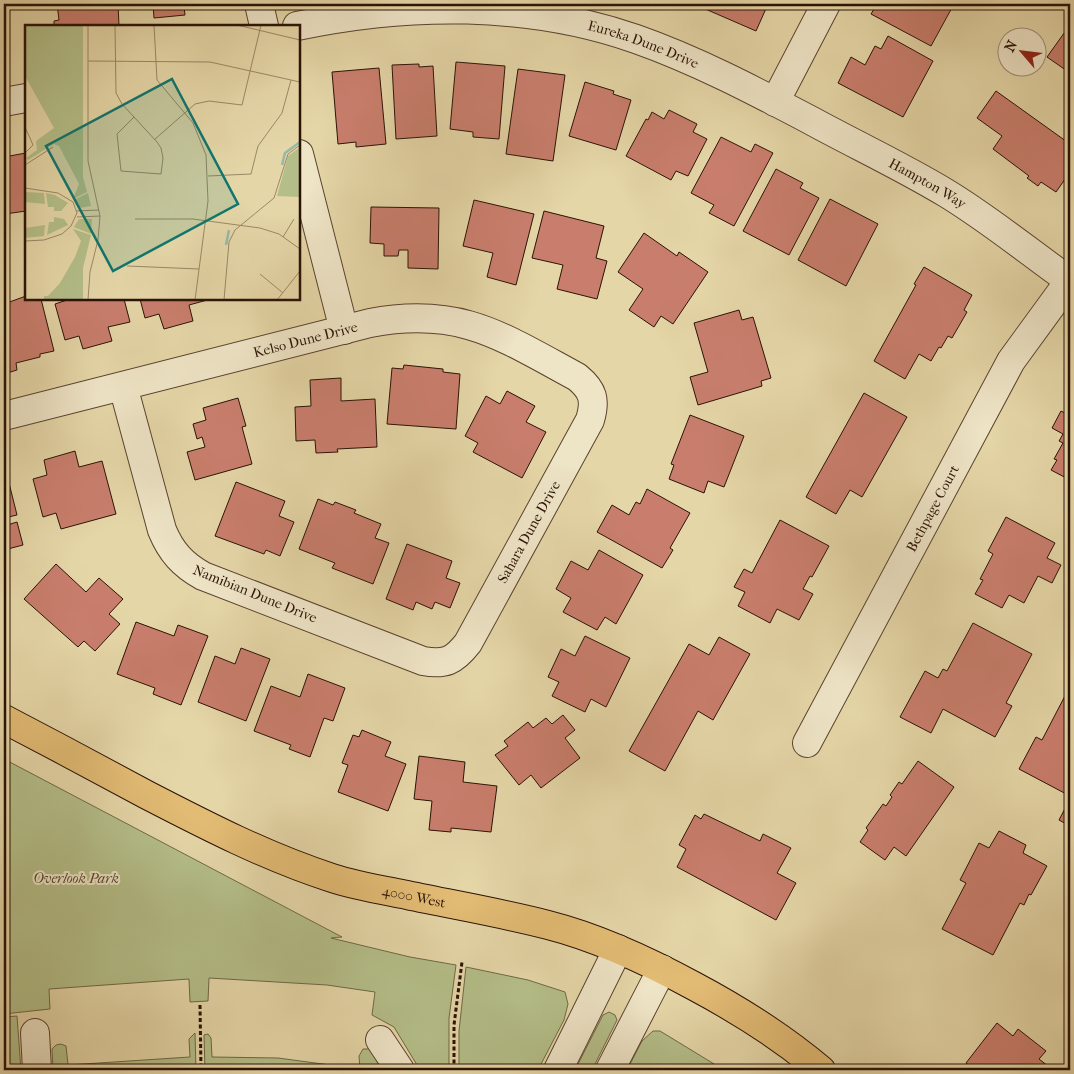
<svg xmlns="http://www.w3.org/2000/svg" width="1074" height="1074" viewBox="0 0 1074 1074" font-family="'IM FELL French Canon',serif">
	<rect width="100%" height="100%" fill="#e5d6a7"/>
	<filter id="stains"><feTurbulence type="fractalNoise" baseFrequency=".004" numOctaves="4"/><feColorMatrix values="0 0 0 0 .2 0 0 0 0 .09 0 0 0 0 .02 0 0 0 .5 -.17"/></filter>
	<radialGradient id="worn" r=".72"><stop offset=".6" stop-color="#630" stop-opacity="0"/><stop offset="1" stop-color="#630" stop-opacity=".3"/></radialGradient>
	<g fill="#b4be88" stroke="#6f6846">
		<path d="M4,759L342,937L331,938L410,957L456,965L449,1018V1070H420L394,1027L372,1015L375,992L327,985L209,978L208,1001L190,1002L189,979L49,989L50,1009L4,1014Z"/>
		<path d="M466,967L528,980L565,992L568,1004L564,1020L540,1066L535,1070H459V1031Z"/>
		<path d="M609,1012L615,1015L617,1020L592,1070H575L603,1015Z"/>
		<path d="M17,1016L21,1070H4V1017Z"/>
		<path d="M653,1031H660L724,1070H627L642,1041Z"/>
		<path d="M195,1033L196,1070H53L52,1049L56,1045L61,1044L66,1046L68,1065L190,1057L189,1039Z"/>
		<path d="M208,1034L211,1038L212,1057L278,1058L360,1069L359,1056L363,1049H371L383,1070H205L204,1035Z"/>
	</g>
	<g fill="#c97e6d" stroke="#2a1205">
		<path d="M57,4H118L119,26H54V21L59,20Z"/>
		<path d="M153,4H203L184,6L185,15L154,18Z"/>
		<path d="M705,4H768L756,31L703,8Z"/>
		<path d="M877,4H954L931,46L871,14Z"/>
		<path d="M1067,29L1070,31V73L1047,57Z"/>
		<path d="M888,36L933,61L903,117L838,83L851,57L865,65L875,46L881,49Z"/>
		<path d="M456,62L505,66L499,139L473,137V132L450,129Z"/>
		<path d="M419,64V67L433,66L437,136L396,139L392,65Z"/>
		<path d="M379,68L386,144L356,147V142L338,144L332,72Z"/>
		<path d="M518,69L565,75L553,161L506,154Z"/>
		<path d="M585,82L614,91L613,94L631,100L616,150L569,136Z"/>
		<path d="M996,91L1070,144L1066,149L1070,152V172L1056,192L1041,182L1038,186L1027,178L1029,176L993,149L1002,136L977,118Z"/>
		<path d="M669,110L697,124L693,132L707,139L688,176L676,171L671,180L626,156L646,119L648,120L652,112L664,119Z"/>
		<path d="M721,137L751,152L755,144L773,153L734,226L709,213L714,205L691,193Z"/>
		<path d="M26,153V211L5,214L4,157Z"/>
		<path d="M776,169L803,183L800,188L819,198L789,255L743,231Z"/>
		<path d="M830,199L878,224L846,286L798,260Z"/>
		<path d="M474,200L534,214L516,285L487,277L493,253L463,246Z"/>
		<path d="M371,207L439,208L438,269L408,268V250H399L398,256H384V244L370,243Z"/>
		<path d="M544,211L604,226L596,258L607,261L597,299L557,289L563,265L532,258Z"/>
		<path d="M644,233L677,256L679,252L708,272L673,324L661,316L654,327L629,310L643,289L618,272Z"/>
		<path d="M924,267L972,295L964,310L967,312L952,338L948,336L941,348L939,347L931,361L919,354L905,379L874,361L916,285L914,284Z"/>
		<path d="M26,296V299H41L54,351L40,354V357L16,363L17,370L4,374V304Z"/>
		<path d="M70,299H124L130,322L108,327L112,341L83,349L79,336L65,340L55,304Z"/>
		<path d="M140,299H211L189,305L193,321L164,329L159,314L145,318Z"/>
		<path d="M739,310L742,320L753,317L771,378L761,381L762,386L698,405L690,377L708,372L694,323Z"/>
		<path d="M404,365L443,369V372L460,374L456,429L387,424L392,368L403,369Z"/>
		<path d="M341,378V401L375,399L377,447L337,449L338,452L316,453L315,440L296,441L295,407L311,406L310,380Z"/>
		<path d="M507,391L535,406L526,422L546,432L522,478L473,452L478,443L465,436L486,396L500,404Z"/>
		<path d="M864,393L907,417L862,497L850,490L836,514L806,497Z"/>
		<path d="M238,398L246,426L242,427L252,464L195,480L187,452L205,447L202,437L197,439L193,424L206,420L203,408Z"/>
		<path d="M1070,403V480L1051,470L1057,460L1054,459L1063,443L1059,441L1063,434L1052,428L1061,411L1065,413Z"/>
		<path d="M690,415L744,436L724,487L708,481L704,493L669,479L674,465L671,464Z"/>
		<path d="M75,451L79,467L102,461L116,514L61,529L56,513L43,517L33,479L47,475L44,460Z"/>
		<path d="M6,471L17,515L4,518V472Z"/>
		<path d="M236,482L285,501L279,516L294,522L280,556L266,550L264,554L215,536Z"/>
		<path d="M647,489L690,513L670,548L673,550L662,568L597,532L612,505L629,515L636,502L640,504Z"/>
		<path d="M318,499L333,505L335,502L356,510L354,513L381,524L375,538L389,543L373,584L332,568L335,563L299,549Z"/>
		<path d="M1006,517L1055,543L1047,558L1061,565L1052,583L1038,576L1024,603L1009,595L1002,608L975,594L983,580L980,579L993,554L988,551Z"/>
		<path d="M780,520L829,546L812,577L810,576L803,589L813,594L799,620L777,609L770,623L738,606L745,592L734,587L744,569L752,573Z"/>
		<path d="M17,522L23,545L4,550V526Z"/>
		<path d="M407,544L452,561L446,578L460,583L450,608L435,602L432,609L416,602L413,610L386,599Z"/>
		<path d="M599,550L643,575L616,624L605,617L597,630L563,612L571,598L556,589L571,561L588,570Z"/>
		<path d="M56,564L86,592L99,578L123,599L109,614L120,624L95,651L84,641L78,647L24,599Z"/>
		<path d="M136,622L174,636L178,625L208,636L181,705L153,694L155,688L117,674Z"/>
		<path d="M973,623L1032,654L1006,703L1012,706L995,737L943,709L931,733L900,717L925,671L938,678L943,669L947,671Z"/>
		<path d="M585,636L630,658L606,707L591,699L585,712L552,696L559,682L548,677L561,649L575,656Z"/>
		<path d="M719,637L750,654L713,720L698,711L665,771L629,751L689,644L709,655Z"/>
		<path d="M241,648L270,659L246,721L198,702L215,656L235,664Z"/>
		<path d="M308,674L345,688L333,721L324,718L310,757L289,749L291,745L254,731L271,686L300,697Z"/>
		<path d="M1067,692L1070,694V796L1019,769L1036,737L1042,740Z"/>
		<path d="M563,715L575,730L565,738L580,758L541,788L531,775L519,785L495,755L508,746L504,741L528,722L533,728L546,718L552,724Z"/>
		<path d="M362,730L391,742L385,756L406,764L388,811L338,792L348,765L342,763L353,735L359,737Z"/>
		<path d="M419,756L465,762L463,782L497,786L491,832L451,828V832L429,830L432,801L414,799Z"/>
		<path d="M918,761L954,787L906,856L894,847L885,860L860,842L868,830L866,828L883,804L886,806L892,797L890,795L899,782L902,784Z"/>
		<path d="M1070,799V826L1059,820Z"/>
		<path d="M704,814L760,841L763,834L791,848L777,873L796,883L776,920L677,867L686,849L679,845L695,815L701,819Z"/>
		<path d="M999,831L1026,845L1023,853L1047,866L1031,895L1029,894L1024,905L1020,903L993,955L942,929L966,883L960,880L979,843L989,848Z"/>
		<path d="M997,1023L1013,1036L1018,1029L1046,1051L1039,1059L1053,1070H975L966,1063Z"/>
	</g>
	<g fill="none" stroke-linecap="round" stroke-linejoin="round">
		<g stroke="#59432e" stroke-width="30">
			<g id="minor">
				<path d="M259,4L264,26"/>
				<path id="s1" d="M297,26C407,3 528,1 636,39C696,60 755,91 812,121C856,145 903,167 946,193C989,219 1029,252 1070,281"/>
				<path d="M4,102L26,98"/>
				<path d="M775,102L826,4"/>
				<path d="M299,154L344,330"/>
				<path id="s2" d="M4,416L370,323C460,306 501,336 577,377C593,390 596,400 590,420L468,643C454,661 445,665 423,661L203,576C183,565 171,552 162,530L123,386"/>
				<path id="s3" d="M807,743L1011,361L1070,280"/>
				<path d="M35,1033L37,1070"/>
				<path d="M380,1040L400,1070"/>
				<path d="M558,1070L618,949"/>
				<path d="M610,1070L662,969"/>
			</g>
		</g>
		<g stroke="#2a1205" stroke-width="30">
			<g id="major">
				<path id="s4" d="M4,719C52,744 99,769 147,795C207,826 267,857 332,878C357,886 382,890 407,895C454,905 502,913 548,925C599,938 648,961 694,986C739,1010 782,1037 821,1070"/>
			</g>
		</g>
		<g stroke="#2a1205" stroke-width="3" stroke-dasharray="4 2.5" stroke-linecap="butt">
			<path d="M200,1005L201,1070"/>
			<path d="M454,1070V1025L462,962"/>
		</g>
		<use href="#minor" stroke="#eee4c6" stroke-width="28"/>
		<use href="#major" stroke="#e2bb74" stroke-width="28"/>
	</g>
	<g text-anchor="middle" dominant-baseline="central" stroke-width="4" stroke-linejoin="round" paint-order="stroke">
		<g font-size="14" fill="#2a1205" stroke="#eee4c6">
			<text stroke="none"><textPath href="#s1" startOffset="352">Eureka Dune Drive</textPath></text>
			<text stroke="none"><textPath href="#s1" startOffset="669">Hampton Way</textPath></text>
			<text stroke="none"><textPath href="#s2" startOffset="311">Kelso Dune Drive</textPath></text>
			<text stroke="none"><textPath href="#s3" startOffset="266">Bethpage Court</textPath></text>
			<text transform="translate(529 532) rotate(-61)">Sahara Dune Drive</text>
			<text transform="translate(255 594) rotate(22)">Namibian Dune Drive</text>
			<text stroke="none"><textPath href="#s4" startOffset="449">4000 West</textPath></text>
		</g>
		<g font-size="14" font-style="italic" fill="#53462c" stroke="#eee4c6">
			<text x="76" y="878">Overlook Park</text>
		</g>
	</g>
	<g transform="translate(25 25)">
		<rect width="275" height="275" fill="#e5d6a7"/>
		<path d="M0,0H58V152L62,167L48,174L54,159L34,121L29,119L3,135L1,133L12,125L11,116L29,103L0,51ZM275,122V172L252,171L263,131ZM0,167L19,168L20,179L0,177ZM21,168L30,170L43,178L36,186H29V182H23ZM63,168L66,181L54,183L49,175ZM29,192L39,194L43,200L22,210L24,197H29ZM54,194H67L66,209L49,202ZM20,200L19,211L0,213V203ZM48,204L66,210L58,243V275H19V271H23L35,258L50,232L56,216Z" fill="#b4be88"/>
		<path fill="none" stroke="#96b9a7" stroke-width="2.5" d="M257,140L260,128L275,117M201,220L204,205"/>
		<path fill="none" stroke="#9a8866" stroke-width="1" d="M63,0V136L75,191L73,215L65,247L63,275M90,0L91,68L97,79L132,117L136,123L138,133L136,149L96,146L92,109L109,92M129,0L132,55L168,98L181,130L183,176L170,275M212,0L275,15M63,36L185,37L275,57M0,102L8,120L0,128M129,115L170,79L184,76L217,80L236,0M0,140L28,122M183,151L226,149L233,121L257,88L266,55M0,163L33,168L48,177L52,188L46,201L37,209L19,215L0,216M51,186L74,185M52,192L75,191M110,194H168L235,203L254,209L275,224M258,212L269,194M102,241L174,244M235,249L258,268M199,275L204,217L210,205L249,173L263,129L275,120M252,275L275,246"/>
		<path fill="#0f766e" fill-opacity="0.15" stroke="#0f766e" stroke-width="2.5" d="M147,54L213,179L88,246L21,121Z"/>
		<rect width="275" height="275" fill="none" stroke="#2a1205" stroke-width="2.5"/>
	</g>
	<rect width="1074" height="1074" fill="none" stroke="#e5d6a7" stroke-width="20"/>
	<rect x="5" y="5" width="1064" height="1064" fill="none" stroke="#2a1205" stroke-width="2.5"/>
	<rect x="10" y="10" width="1054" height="1054" fill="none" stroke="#2a1205"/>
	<g transform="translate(1022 52) rotate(298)"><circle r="24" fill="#eee4c6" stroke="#a09079"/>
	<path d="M0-4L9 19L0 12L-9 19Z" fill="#8f2418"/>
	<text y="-8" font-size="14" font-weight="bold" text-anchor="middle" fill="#2a1205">N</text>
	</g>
	<rect width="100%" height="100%" filter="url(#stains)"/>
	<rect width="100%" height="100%" fill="url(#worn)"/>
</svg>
